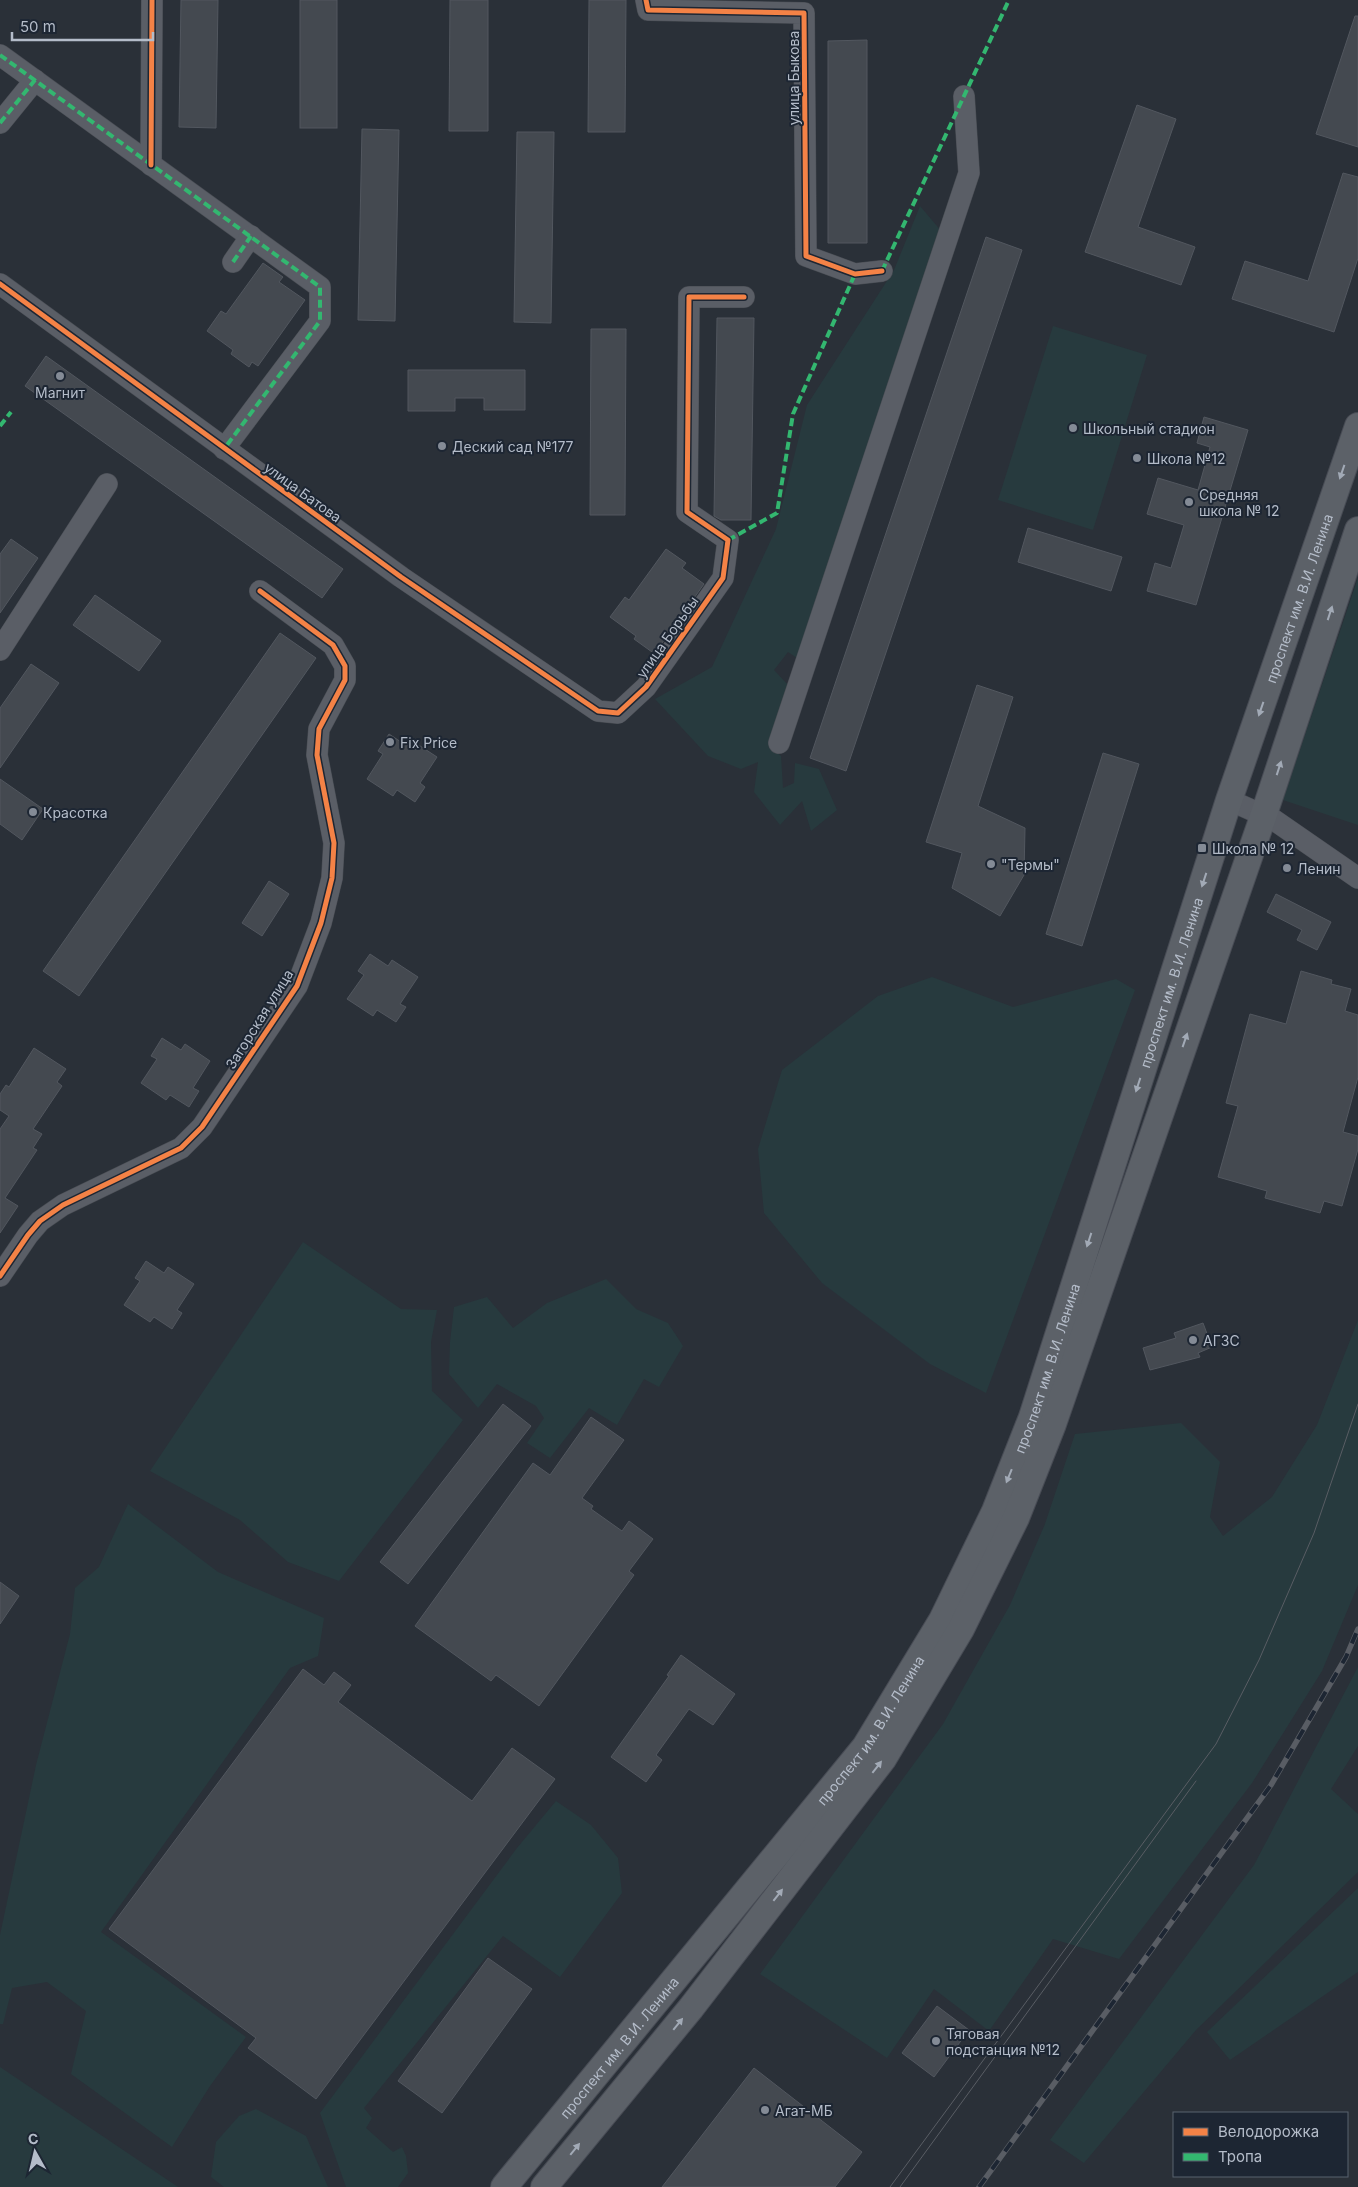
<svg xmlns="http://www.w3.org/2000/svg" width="1358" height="2187" viewBox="0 0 1358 2187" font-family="Inter,sans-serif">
	<rect width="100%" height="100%" fill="#2a3038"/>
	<g fill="#273a3e">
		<path d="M920,206L942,232L800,660L788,652L774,670L788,685L770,746L781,756L783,788L794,783L795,763L819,769L837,810L811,831L802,801L780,825L754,792L758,762L741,769L708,756L655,699L712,667L776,529L807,405L894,270Z"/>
		<path d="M1053,326L1147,355L1093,530L998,500Z"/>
		<path d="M1358,578V825L1283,800Z"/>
		<path d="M932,977L1013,1007L1116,979L1135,990L986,1393L930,1364L822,1283L764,1213L758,1149L782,1070L878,996Z"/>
		<path d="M303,1242L401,1309L437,1310L431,1342L432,1391L463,1420L339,1581L288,1562L240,1520L150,1471Z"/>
		<path d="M606,1279L636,1309L668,1323L683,1346L659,1387L644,1379L617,1425L589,1408L550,1458L527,1443L544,1418L536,1406L497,1384L478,1408L449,1374L450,1342L454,1307L487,1297L513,1328L547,1303Z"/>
		<path d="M1358,1320V1585L1322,1671L1252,1783L1119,1959L1053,1939L989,2031L934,1989L887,2058L760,1974L943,1724L1010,1605L1045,1524L1075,1434L1181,1423L1220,1462L1210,1517L1223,1536L1272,1497L1317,1425Z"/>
		<path d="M128,1504L218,1572L324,1618L318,1656L290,1668L101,1932L246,2037L210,2086L172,2147L71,2074L86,2011L47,1982L12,1988L3,2024H0V1935L36,1765L70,1634L75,1588L99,1567Z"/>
		<path d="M1358,1667V1746L1331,1789L1358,1814V1872L1196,2030L1084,2163L1050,2140L1254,1865Z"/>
		<path d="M556,1801L591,1825L618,1858L622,1893L560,1977L503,1936L364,2108L372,2118L366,2128L393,2152L402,2147L406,2156L408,2173L398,2187H346L320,2113L517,1848Z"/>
		<path d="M1358,1888V1972L1230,2060L1207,2032Z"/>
		<path d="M0,2067L178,2187H0Z"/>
		<path d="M256,2109L306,2136L328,2187H224L211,2177L216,2142L239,2116Z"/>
	</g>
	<g fill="#444950" stroke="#52575f">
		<path d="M181,0H218L216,128L179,127Z"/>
		<rect x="300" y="0" width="37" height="128"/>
		<path d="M450,0H488V131H449Z"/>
		<path d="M589,0H626L625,132H588Z"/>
		<path d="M1355,16H1358V147L1316,134Z"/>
		<path d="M867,40V243H828V41Z"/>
		<path d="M1137,105L1176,119L1138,227L1195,247L1181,285L1085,252Z"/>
		<path d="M362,129L399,130L395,321L358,320Z"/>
		<path d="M517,132H554L551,323L514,322Z"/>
		<path d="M1343,173L1358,177V258L1334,332L1232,299L1245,261L1308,281Z"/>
		<path d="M986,237L1022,250L846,771L810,758Z"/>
		<path d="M263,263L283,277L279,282L305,300L258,366L252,362L249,367L231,354L233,350L207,331L221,311L226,314Z"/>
		<path d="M717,318H754L751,520H721L714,516Z"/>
		<path d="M591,329H626L625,515H590Z"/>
		<path d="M46,356L343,569L322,598L25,386Z"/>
		<path d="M408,370H525V410H484V398H455V411H408Z"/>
		<path d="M1204,417L1248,430L1196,605L1147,591L1155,563L1171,568L1184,525L1147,514L1158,478L1198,490L1210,447L1197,443Z"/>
		<path d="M1028,528L1122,557L1111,591L1018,562Z"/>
		<path d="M11,539L38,558L0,613V554Z"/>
		<path d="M666,549L686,563L682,568L704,584L657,650L655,648L652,652L634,639L636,636L610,617L625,597L629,600Z"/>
		<path d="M95,595L161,641L139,671L73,625Z"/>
		<path d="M280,633L316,658L79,996L43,971Z"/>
		<path d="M31,664L59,683L0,768V708Z"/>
		<path d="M977,685L1013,697L978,806L1025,828L1024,875L1000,916L952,888L962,853L926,842Z"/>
		<path d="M389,734L407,746L411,740L437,757L420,783L425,787L415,802L397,790L393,796L367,779L383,754L378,751Z"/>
		<path d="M1103,753L1139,764L1082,946L1046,934Z"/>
		<path d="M0,779L43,809L22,840L0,824Z"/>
		<path d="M269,881L289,894L262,936L242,923Z"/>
		<path d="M1276,894L1331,922L1317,950L1297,940L1302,930L1267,912Z"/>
		<path d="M370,954L388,966L392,960L418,977L400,1004L406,1007L396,1022L377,1010L373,1016L347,999L364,975L358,971Z"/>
		<path d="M1301,971L1332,980L1331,984L1351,989L1345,1011L1358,1015V1077L1343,1132L1358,1136V1149L1342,1206L1324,1201L1320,1213L1265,1198L1267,1191L1218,1177L1238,1106L1226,1103L1250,1014L1286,1024Z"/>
		<path d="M162,1038L181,1050L185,1044L210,1061L193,1088L199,1091L189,1107L170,1095L166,1100L141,1083L157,1059L151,1056Z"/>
		<path d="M34,1048L66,1069L57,1082L62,1086L33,1129L42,1134L33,1148L37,1150L5,1198L18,1206L0,1233V1129L9,1116L0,1110V1094L6,1085L9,1087Z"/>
		<path d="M146,1261L164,1273L168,1267L194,1284L177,1310L182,1313L172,1329L154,1317L150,1322L124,1305L140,1281L135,1278Z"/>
		<path d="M1203,1323L1212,1347L1198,1353L1200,1357L1150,1370L1143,1348L1176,1338L1174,1333Z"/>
		<path d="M503,1404L531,1426L408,1584L380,1562Z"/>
		<path d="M591,1417L624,1440L582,1498L593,1506L591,1509L622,1531L629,1521L653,1539L629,1571L634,1575L539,1706L496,1675L491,1681L415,1626L533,1463L550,1475Z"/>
		<path d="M0,1582L19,1596L0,1624Z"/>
		<path d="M681,1655L735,1694L713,1725L689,1709L656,1755L662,1760L646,1782L611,1757L669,1676L667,1675Z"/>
		<path d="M303,1669L324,1685L334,1672L351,1685L338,1702L472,1801L512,1748L555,1779L316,2099L248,2048L256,2038L109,1929Z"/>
		<path d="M488,1958L532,1989L442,2113L398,2081Z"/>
		<path d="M937,2006L969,2030L934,2077L902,2053Z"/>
		<path d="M754,2068L862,2152L835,2187H662Z"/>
	</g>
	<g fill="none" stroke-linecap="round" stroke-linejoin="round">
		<g stroke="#484c53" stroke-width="22">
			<g id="minor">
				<path d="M646,0L648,10L804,13L806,256L855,274L882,271"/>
				<path d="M0,55L320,287V321L224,449"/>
				<path d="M0,123L35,80"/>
				<path d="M151,165L152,0"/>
				<path d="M233,262L251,236"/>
				<path d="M0,284L401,577L598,711L618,713L646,687L723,578L728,540L687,512L689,297H744"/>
				<path d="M0,650L107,484"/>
				<path d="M779,743L969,173L964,96"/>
				<path d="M1229,800L1274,820L1358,878"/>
				<path d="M0,1276L28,1235L40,1221L63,1205L181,1148L202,1127L297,986L321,923L332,878L334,843L317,755L319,729L345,680V666L333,645L260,591"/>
			</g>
		</g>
		<g stroke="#484c55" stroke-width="28">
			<g id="major">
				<path id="s1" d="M504,2187L865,1747L942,1620L995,1511L1032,1417L1229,800L1358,426"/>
				<path d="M544,2187L691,2008L883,1759L961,1629L1016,1518L1053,1424L1264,814L1358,530"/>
			</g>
		</g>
		<use href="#minor" stroke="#5a5e66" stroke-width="21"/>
		<use href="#major" stroke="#5c6168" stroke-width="26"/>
		<g stroke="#595d64" stroke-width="1">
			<path d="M890,2187L1216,1744L1259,1660L1314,1533L1358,1404"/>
			<path d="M900,2187L1196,1781"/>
		</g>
		<g stroke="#595d64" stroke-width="5.5">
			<path id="rail" d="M979,2187L1271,1785L1346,1657L1358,1629"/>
		</g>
		<use href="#rail" stroke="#1d2633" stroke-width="4" stroke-dasharray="11" stroke-linecap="butt"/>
		<g stroke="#33b770" stroke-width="4" stroke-dasharray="8 4" stroke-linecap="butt">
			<path d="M0,55L320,287V321L224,449"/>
			<path d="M0,123L35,80"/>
			<path d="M233,262L251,236"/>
			<path d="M882,271L1009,0"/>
			<path d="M0,426L11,412"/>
			<path d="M728,540L777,513L793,414L855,274"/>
		</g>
		<g stroke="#1d2633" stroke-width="8">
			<g id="cycleway">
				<path d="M646,0L648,10L804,13L806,256L855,274L882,271"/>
				<path d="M151,165L152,0"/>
				<path d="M0,284L401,577L598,711L618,713L646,687L723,578L728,540L687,512L689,297H744"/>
				<path d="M0,1276L28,1235L40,1221L63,1205L181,1148L202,1127L297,986L321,923L332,878L334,843L317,755L319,729L345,680V666L333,645L260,591"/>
			</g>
		</g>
		<use href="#cycleway" stroke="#f48246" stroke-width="5"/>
	</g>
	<defs><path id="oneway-solid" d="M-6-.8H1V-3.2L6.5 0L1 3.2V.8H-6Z" transform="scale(1.25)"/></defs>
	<g fill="#a2aab6">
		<use href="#oneway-solid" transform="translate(1342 472) rotate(109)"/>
		<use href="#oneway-solid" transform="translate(1330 613) rotate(-72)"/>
		<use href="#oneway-solid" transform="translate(1261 709) rotate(109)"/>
		<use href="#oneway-solid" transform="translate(1279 768) rotate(-72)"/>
		<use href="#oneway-solid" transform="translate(1204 880) rotate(108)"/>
		<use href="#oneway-solid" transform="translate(1185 1040) rotate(-71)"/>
		<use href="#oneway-solid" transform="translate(1138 1085) rotate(108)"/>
		<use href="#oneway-solid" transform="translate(1089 1240) rotate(108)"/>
		<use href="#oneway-solid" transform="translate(1009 1476) rotate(112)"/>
		<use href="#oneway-solid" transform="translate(877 1767) rotate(-52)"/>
		<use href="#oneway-solid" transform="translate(778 1895) rotate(-52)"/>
		<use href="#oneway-solid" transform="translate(678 2024) rotate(-51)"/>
		<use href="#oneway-solid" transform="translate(575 2149) rotate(-51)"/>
	</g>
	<g fill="#848b96" stroke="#1d2633" stroke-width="2">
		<circle cx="60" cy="376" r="5"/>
		<circle cx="1073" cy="428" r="5"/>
		<circle cx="442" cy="446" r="5"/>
		<circle cx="1137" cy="458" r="5"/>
		<circle cx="1189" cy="502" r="5"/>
		<circle cx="390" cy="742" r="5"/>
		<circle cx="33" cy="812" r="5"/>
		<rect x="1197" y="843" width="10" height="10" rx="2.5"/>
		<circle cx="991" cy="864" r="5"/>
		<circle cx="1287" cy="868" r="5"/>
		<circle cx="1193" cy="1340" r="5"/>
		<circle cx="936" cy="2041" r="5"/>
		<circle cx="765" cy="2110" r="5"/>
	</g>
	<g text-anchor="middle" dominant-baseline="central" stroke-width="4" stroke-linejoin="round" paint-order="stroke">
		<g font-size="14" fill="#b4bcc9" stroke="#1d2633">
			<text transform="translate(793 78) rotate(-90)">улица Быкова</text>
			<text transform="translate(303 492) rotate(36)">улица Батова</text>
			<text stroke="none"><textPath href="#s1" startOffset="1801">проспект им. В.И. Ленина</textPath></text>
			<text transform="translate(667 637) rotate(-55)">улица Борьбы</text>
			<text stroke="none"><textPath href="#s1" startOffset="1396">проспект им. В.И. Ленина</textPath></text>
			<text transform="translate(259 1019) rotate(-58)">Загорская улица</text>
			<text stroke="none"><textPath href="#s1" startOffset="991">проспект им. В.И. Ленина</textPath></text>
			<text stroke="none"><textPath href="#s1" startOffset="586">проспект им. В.И. Ленина</textPath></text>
			<text stroke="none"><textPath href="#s1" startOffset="181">проспект им. В.И. Ленина</textPath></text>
		</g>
		<g font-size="14" fill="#b4bcc9" stroke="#1d2633" text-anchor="start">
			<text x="60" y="392" text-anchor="middle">Магнит</text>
			<text x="1083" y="428">Школьный стадион</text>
			<text x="452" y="446">Деский сад №177</text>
			<text x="1147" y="458">Школа №12</text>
			<text x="1199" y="494">Средняя<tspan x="1199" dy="16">школа № 12</tspan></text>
			<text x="400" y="742">Fix Price</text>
			<text x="43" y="812">Красотка</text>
			<text x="1212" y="848">Школа № 12</text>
			<text x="1001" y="864">"Термы"</text>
			<text x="1297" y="868">Ленин</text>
			<text x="1203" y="1340">АГЗС</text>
			<text x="946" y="2033">Тяговая<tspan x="946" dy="16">подстанция №12</tspan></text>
			<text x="775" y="2110">Агат-МБ</text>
		</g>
	</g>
	<rect x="1173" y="2112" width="175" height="65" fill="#1d2633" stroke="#59626f"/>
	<rect x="1183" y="2128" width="25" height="8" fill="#f48246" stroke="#59626f"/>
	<text x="1218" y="2137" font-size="15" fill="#b4bcc9">Велодорожка</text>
	<rect x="1183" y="2153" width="25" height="8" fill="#33b770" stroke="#59626f"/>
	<text x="1218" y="2162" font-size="15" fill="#b4bcc9">Тропа</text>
	<g transform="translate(35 2152) rotate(352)" stroke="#1d2633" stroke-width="4" paint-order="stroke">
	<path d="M0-4L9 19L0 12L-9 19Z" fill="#b4bcc9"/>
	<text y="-8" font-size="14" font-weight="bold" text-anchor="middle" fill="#b4bcc9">С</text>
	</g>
	<path d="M12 32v8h141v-8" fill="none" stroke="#b4bcc9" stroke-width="2.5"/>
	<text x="20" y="32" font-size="15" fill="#b4bcc9" stroke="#1d2633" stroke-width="4" paint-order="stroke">50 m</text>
</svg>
